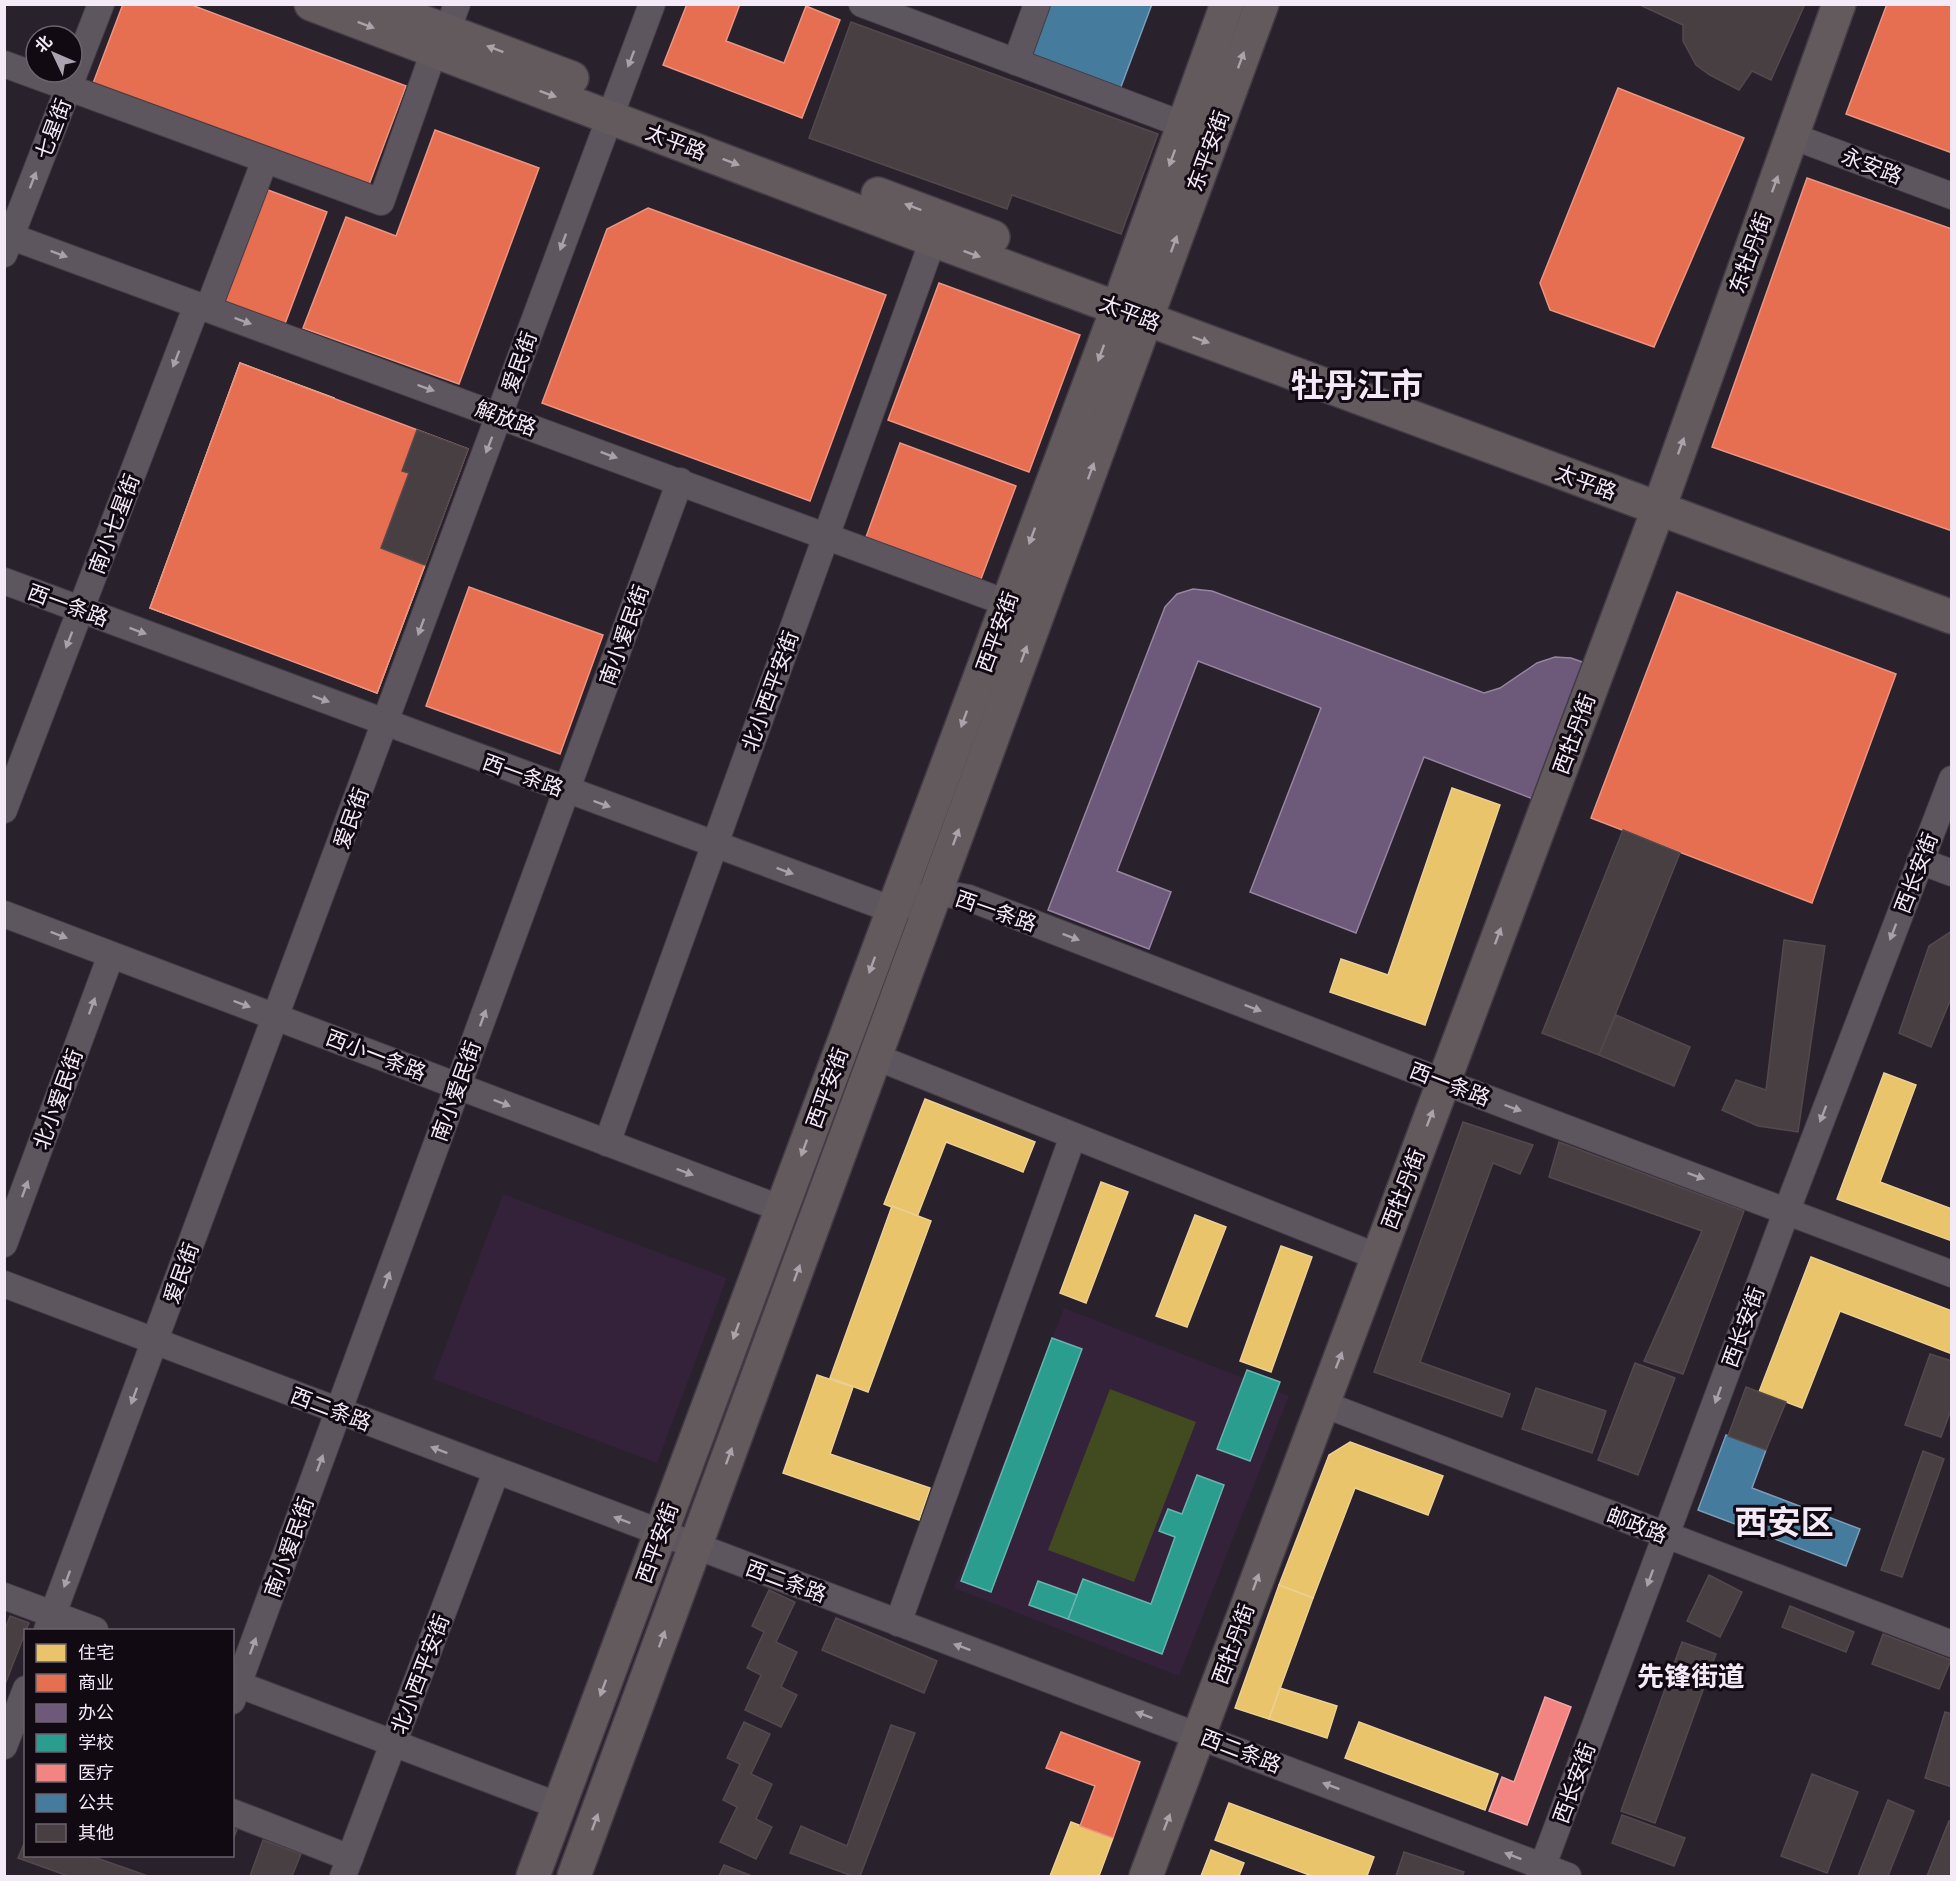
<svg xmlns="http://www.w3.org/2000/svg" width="1956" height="1881" viewBox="0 0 1956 1881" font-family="Lora,'Noto Sans SC',serif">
	<rect width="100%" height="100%" fill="#29212c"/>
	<g fill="#34223b">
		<path d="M503,1194L727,1278L657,1463L433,1379Z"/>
		<path d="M1064,1308L1289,1396L1179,1676L954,1588Z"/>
	</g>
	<path fill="#424b20" d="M1110,1389L1196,1422L1134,1582L1048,1550Z"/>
	<g fill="#e9c46a" stroke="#eccf94" stroke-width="1.5">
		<path d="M137,18L220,49L192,125L108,95Z"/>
		<path d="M240,363L334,398L320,438L264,418L205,580L274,605L258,647L150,608Z"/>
		<path d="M353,411L396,427L328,611L285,596Z"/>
		<path d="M386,552L425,565L377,693L294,661L306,629L350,645Z"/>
		<path d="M1452,788L1500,805L1425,1025L1330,992L1341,959L1388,975Z"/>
		<path d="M1884,1073L1916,1085L1880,1182L1952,1209V1241L1837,1199Z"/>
		<path d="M925,1099L1035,1142L1023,1172L946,1142L917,1217L884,1204Z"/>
		<path d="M1101,1182L1128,1192L1086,1303L1060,1293Z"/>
		<path d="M892,1206L931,1221L868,1392L830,1378Z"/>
		<path d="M1195,1215L1226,1227L1187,1327L1156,1316Z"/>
		<path d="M1281,1246L1312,1257L1271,1372L1240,1361Z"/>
		<path d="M1811,1257L1952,1311V1354L1840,1311L1802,1408L1759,1392Z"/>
		<path d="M817,1375L853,1387L830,1454L930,1488L919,1520L783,1473Z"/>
		<path d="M1350,1442L1443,1476L1428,1515L1355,1488L1313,1598L1279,1585L1329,1455Z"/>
		<path d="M1279,1585L1313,1598L1269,1719L1235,1708Z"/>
		<path d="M1280,1688L1337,1706L1327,1738L1269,1719Z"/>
		<path d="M1359,1722L1498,1774L1485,1810L1345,1758Z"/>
		<path d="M1229,1803L1374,1857L1367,1876H1312L1215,1840Z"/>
		<path d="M1071,1822L1113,1838L1099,1876H1050Z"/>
		<path d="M1211,1850L1244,1863L1239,1876H1201Z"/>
	</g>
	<g fill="#e76f51" stroke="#eb9483" stroke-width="1.5">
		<path d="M123,4H189L406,86L367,190L92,86Z"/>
		<path d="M687,4H740L726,41L784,63L806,6L840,20L802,118L663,65Z"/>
		<path d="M1887,4H1952V153L1846,114Z"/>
		<path d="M1618,88L1744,138L1654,347L1550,310L1540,283Z"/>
		<path d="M435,130L539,168L459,384L303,328L346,217L396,236Z"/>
		<path d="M1807,178L1952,229V531L1712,447Z"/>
		<path d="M260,187L327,212L283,329L216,304Z"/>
		<path d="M648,208L886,295L810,501L542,403L607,229Z"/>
		<path d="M939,283L1080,335L1029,472L888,420Z"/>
		<path d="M240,363L468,449L377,693L150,608Z"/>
		<path d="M900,443L1016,486L981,579L866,537Z"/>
		<path d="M469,587L603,635L560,754L426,706Z"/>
		<path d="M1677,592L1896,674L1812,903L1591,818Z"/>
		<path d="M1061,1732L1140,1762L1113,1838L1080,1826L1095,1786L1046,1768Z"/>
	</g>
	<path fill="#6d597a" stroke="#9684a0" stroke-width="1.5" d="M1193,589L1212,591L1484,693L1500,688L1537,663L1555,657L1571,658L1585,663L1533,799L1424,757L1356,933L1250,892L1321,708L1198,661L1117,871L1171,892L1149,949L1048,910L1165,607L1177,594Z"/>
	<g fill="#2a9d8f" stroke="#67b4ae" stroke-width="1.5">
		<path d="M1052,1338L1082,1349L991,1592L961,1581Z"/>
		<path d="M1247,1370L1280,1382L1250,1461L1217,1449Z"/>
		<path d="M1197,1475L1224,1485L1162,1654L1068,1619L1083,1579L1151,1604L1175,1537L1159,1531L1168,1509L1182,1514Z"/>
		<path d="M1038,1581L1077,1595L1068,1619L1029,1605Z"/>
	</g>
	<path fill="#f28482" stroke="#f3a2a5" stroke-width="1.5" d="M1545,1697L1571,1707L1527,1825L1489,1811L1502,1777L1514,1782Z"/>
	<g fill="#457b9d" stroke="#7a9cb8" stroke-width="1.5">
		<path d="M1045,4H1152L1119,92L1025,58Z"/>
		<path d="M1726,1435L1766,1450L1752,1488L1860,1529L1846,1566L1698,1510Z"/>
	</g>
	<g fill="#483f43" stroke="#53494d" stroke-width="1.5">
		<path d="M1638,4H1805L1771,80L1752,71L1739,90L1710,75L1696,65L1683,41V25Z"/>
		<path d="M851,22L1158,134L1121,234L1012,195L1007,209L809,138Z"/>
		<path d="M417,430L468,449L425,565L381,548L409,473L402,471Z"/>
		<path d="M1623,830L1680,853L1599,1055L1542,1033Z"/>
		<path d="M1952,931V996L1931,1047L1899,1033L1929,946Z"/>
		<path d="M1784,940L1825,946L1798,1132L1758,1126L1722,1110L1736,1080L1766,1090Z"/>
		<path d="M1616,1015L1690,1047L1674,1086L1599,1055Z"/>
		<path d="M1463,1122L1533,1145L1520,1174L1493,1163L1420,1362L1510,1394L1502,1417L1374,1372Z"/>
		<path d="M1559,1142L1744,1211L1683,1374L1644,1361L1702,1231L1549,1177Z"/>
		<path d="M1930,1354L1952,1361V1407L1941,1437L1905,1425Z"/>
		<path d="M1635,1363L1675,1378L1638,1475L1598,1460Z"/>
		<path d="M1746,1387L1786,1402L1766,1450L1728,1436Z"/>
		<path d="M1536,1388L1606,1411L1592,1453L1522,1429Z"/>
		<path d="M1923,1451L1944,1459L1902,1577L1881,1570Z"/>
		<path d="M1709,1575L1742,1592L1720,1637L1687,1621Z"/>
		<path d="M769,1590L795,1602L776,1642L797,1652L781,1687L797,1695L781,1727L745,1710L761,1675L747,1668L764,1632L752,1626Z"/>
		<path d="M1790,1606L1854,1632L1846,1652L1782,1627Z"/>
		<path d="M10,1616L29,1623L4,1687V1632Z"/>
		<path d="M836,1618L937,1661L924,1693L822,1650Z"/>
		<path d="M1883,1634L1951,1660L1939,1689L1872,1664Z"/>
		<path d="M1682,1642L1716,1654L1655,1823L1621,1811Z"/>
		<path d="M1945,1712L1952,1714V1787L1925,1778Z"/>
		<path d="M744,1722L770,1734L751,1774L772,1784L756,1819L772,1827L756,1859L720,1842L737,1807L723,1800L740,1764L727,1758Z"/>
		<path d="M891,1725L915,1733L860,1876H852L790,1853L801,1826L847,1846Z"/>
		<path d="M1812,1774L1858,1792L1827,1873L1781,1856Z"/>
		<path d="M1888,1800L1914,1811L1888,1876H1858Z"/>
		<path d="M1622,1815L1685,1838L1674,1866L1612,1843Z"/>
		<path d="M1949,1821L1952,1822V1876H1927Z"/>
		<path d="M232,1825L238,1827L232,1842Z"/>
		<path d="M26,1839V1856H91L148,1876H68L18,1858Z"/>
		<path d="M263,1840L301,1854L292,1876H250Z"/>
		<path d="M1404,1852L1464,1872L1462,1876H1396Z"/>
		<path d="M724,1865L752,1876H719Z"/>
	</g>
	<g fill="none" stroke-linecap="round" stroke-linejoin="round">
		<g stroke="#433b45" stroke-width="28">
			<g id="minor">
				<path d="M862,4L1184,125"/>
				<path d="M447,31L457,4"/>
				<path d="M1016,62L1037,4"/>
				<path d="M4,64L381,202L434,51"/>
				<path d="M1792,136L1952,196"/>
				<path d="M4,234L1007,603"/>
				<path d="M4,254L101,4"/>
				<path d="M208,309L265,160"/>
				<path d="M4,581L893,910L936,892L969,898L1444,1082L1952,1274"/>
				<path d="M4,810L197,305"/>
				<path d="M1920,861L1952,873"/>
				<path d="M4,914L782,1209"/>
				<path d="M876,1057L1378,1257"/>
				<path d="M607,1143L933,240"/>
				<path d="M4,1244L111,955"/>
				<path d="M4,1284L1568,1876"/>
				<path d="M1323,1404L1952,1644"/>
				<path d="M4,1596L95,1630"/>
				<path d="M898,1623L1073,1136"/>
				<path d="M47,1630L652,4"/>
				<path d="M232,1682L559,1806"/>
				<path d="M232,1701L680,481"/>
				<path d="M4,1746L26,1689"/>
				<path d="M232,1812L350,1858"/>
				<path d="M343,1876L496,1472"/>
				<path d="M1539,1876L1787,1210L1952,779"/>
			</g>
		</g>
		<g stroke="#433b45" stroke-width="36">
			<g id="major">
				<path d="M311,4L933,240L1952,617"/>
				<path d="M375,4L572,78"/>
				<path d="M878,194L993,237"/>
				<path d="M533,1876L1121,299L1227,4"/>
				<path d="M574,1876L1262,4"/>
				<path d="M1146,1876L1664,494L1839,4"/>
			</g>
		</g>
		<use href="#minor" stroke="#5d565f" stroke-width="26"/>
		<use href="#major" stroke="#625a5c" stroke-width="33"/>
	</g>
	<defs><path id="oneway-solid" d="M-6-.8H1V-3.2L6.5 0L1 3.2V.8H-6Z" transform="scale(1.5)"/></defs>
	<g fill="#aba2aa">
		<use href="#oneway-solid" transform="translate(366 25) rotate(21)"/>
		<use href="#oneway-solid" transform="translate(495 49) rotate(-159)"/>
		<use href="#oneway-solid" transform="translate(1241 60) rotate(-70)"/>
		<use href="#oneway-solid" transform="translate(548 94) rotate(20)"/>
		<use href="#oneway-solid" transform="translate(1172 158) rotate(110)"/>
		<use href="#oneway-solid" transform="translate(731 162) rotate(21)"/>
		<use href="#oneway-solid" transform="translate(1775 184) rotate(-70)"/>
		<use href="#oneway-solid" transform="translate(913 207) rotate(-159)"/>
		<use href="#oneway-solid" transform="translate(1174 244) rotate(-70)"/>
		<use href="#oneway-solid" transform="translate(972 254) rotate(20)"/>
		<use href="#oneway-solid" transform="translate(1201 340) rotate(20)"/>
		<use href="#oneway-solid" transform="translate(1101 353) rotate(110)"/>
		<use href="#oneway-solid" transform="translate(1681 446) rotate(-70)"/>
		<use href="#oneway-solid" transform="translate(1091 471) rotate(-70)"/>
		<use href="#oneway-solid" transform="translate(1032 536) rotate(110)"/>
		<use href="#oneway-solid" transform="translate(1024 654) rotate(-70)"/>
		<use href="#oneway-solid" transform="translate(964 719) rotate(110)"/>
		<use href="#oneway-solid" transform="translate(956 837) rotate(-70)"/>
		<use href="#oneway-solid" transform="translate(1498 936) rotate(-70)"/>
		<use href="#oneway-solid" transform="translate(872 965) rotate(110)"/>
		<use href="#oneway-solid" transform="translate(1430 1118) rotate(-69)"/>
		<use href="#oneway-solid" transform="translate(804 1148) rotate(110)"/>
		<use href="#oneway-solid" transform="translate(797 1273) rotate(-70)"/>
		<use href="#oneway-solid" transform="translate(736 1331) rotate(110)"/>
		<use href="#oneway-solid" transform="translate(1339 1360) rotate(-69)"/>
		<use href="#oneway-solid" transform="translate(729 1456) rotate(-70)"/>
		<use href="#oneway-solid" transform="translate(1256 1582) rotate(-70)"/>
		<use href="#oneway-solid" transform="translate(662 1639) rotate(-70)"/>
		<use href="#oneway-solid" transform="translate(603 1688) rotate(110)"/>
		<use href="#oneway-solid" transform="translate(595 1822) rotate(-70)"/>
		<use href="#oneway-solid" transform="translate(1167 1822) rotate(-69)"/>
	</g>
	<g fill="#a8a0ab">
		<use href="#oneway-solid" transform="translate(631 59) rotate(111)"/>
		<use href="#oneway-solid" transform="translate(33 180) rotate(-69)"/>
		<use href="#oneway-solid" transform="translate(563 242) rotate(110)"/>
		<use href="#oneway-solid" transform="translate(59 254) rotate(20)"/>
		<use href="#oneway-solid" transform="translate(243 321) rotate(20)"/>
		<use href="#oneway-solid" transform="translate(176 359) rotate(111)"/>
		<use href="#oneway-solid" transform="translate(426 388) rotate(20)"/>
		<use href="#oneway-solid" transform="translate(489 445) rotate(111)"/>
		<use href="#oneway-solid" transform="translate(609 455) rotate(20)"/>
		<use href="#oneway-solid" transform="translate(421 627) rotate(110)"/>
		<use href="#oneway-solid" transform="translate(138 631) rotate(20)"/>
		<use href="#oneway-solid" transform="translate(69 640) rotate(111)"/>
		<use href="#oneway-solid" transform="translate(321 699) rotate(20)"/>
		<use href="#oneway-solid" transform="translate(602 804) rotate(20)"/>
		<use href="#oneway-solid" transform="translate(785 871) rotate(20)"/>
		<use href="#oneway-solid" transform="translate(1893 932) rotate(111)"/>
		<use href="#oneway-solid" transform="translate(59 935) rotate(21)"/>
		<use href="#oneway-solid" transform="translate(1071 937) rotate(21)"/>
		<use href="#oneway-solid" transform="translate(242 1004) rotate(21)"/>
		<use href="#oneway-solid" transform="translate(92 1006) rotate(-70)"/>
		<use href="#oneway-solid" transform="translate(1253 1008) rotate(21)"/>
		<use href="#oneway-solid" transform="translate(483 1018) rotate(-70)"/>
		<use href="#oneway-solid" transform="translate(502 1103) rotate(21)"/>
		<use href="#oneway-solid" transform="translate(1513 1108) rotate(20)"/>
		<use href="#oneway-solid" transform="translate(1823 1114) rotate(111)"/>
		<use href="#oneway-solid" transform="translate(685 1172) rotate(21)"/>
		<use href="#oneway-solid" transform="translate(1696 1176) rotate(20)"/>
		<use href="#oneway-solid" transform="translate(25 1189) rotate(-70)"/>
		<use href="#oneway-solid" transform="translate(387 1280) rotate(-70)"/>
		<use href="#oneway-solid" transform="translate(1718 1395) rotate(110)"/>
		<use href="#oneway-solid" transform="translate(134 1396) rotate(110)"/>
		<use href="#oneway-solid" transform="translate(439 1450) rotate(-159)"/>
		<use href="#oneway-solid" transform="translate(320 1463) rotate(-70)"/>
		<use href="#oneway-solid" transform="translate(622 1520) rotate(-159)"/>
		<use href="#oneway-solid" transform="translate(1650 1578) rotate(110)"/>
		<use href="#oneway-solid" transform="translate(67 1579) rotate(110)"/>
		<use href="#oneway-solid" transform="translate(253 1646) rotate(-70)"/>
		<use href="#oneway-solid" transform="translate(962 1647) rotate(-160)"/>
		<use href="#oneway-solid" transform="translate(1144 1715) rotate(-160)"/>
		<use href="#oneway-solid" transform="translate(1331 1786) rotate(-159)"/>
		<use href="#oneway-solid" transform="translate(1513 1856) rotate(-159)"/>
	</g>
	<g text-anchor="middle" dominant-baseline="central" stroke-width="6" stroke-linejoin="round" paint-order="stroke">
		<g font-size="21" fill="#f4e9f7" stroke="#110a13">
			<text transform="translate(53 129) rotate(-69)">七星街</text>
			<text transform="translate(676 142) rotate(21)">太平路</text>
			<text transform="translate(1208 151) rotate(-70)">东平安街</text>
			<text transform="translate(1872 166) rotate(21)">永安路</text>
			<text transform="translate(1750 253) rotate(-70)">东牡丹街</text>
			<text transform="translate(1130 313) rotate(21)">太平路</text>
			<text transform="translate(519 362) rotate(-70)">爱民街</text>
			<text transform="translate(506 418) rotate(20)">解放路</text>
			<text transform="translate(1586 482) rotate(20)">太平路</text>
			<text transform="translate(114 524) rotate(-69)">南小七星街</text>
			<text transform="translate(68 605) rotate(20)">西一条路</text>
			<text transform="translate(997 632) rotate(-70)">西平安街</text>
			<text transform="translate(624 635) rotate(-70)">南小爱民街</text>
			<text transform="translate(770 691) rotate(-70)">北小西平安街</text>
			<text transform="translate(1574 734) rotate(-70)">西牡丹街</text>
			<text transform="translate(523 775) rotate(20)">西一条路</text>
			<text transform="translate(351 818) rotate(-70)">爱民街</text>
			<text transform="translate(1916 873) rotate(-69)">西长安街</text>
			<text transform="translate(996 911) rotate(19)">西一条路</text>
			<text transform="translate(376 1055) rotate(21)">西小一条路</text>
			<text transform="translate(1450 1084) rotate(21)">西一条路</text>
			<text transform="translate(827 1088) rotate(-70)">西平安街</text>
			<text transform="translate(456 1091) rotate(-70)">南小爱民街</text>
			<text transform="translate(58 1099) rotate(-70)">北小爱民街</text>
			<text transform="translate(1403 1189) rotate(-69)">西牡丹街</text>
			<text transform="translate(181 1273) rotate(-70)">爱民街</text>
			<text transform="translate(1743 1327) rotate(-70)">西长安街</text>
			<text transform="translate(331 1409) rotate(21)">西二条路</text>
			<text transform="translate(1637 1525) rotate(21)">邮政路</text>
			<text transform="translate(657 1543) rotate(-70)">西平安街</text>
			<text transform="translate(289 1547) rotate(-70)">南小爱民街</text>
			<text transform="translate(786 1581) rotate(20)">西二条路</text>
			<text transform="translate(1233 1644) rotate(-70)">西牡丹街</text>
			<text transform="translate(420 1674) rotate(-69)">北小西平安街</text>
			<text transform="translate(1241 1751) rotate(21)">西二条路</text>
			<text transform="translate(1574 1783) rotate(-70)">西长安街</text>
		</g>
		<g font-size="27" font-weight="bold" fill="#f4e9f7" stroke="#110a13">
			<text x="1691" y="1676">先锋街道</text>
		</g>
		<g font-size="33" font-weight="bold" fill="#f4e9f7" stroke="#110a13">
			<text x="1357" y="385">牡丹江市</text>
			<text x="1784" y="1522">西安区</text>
		</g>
	</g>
	<rect width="1956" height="1881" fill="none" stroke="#f4e9f7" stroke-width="12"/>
	<rect x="24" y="1629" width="210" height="228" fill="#110a13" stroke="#6c636e" stroke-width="1.5"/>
	<rect x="36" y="1644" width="30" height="18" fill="#e9c46a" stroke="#6c636e" stroke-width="1.5"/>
	<text x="78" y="1659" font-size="18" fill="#f4e9f7">住宅</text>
	<rect x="36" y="1674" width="30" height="18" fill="#e76f51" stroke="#6c636e" stroke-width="1.5"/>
	<text x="78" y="1689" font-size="18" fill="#f4e9f7">商业</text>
	<rect x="36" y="1704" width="30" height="18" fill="#6d597a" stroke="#6c636e" stroke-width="1.5"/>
	<text x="78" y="1719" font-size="18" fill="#f4e9f7">办公</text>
	<rect x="36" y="1734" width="30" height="18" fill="#2a9d8f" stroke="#6c636e" stroke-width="1.5"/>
	<text x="78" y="1749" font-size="18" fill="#f4e9f7">学校</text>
	<rect x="36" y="1764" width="30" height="18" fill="#f28482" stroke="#6c636e" stroke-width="1.5"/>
	<text x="78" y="1779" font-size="18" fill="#f4e9f7">医疗</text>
	<rect x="36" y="1794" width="30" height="18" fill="#457b9d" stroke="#6c636e" stroke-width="1.5"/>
	<text x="78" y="1809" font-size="18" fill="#f4e9f7">公共</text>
	<rect x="36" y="1824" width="30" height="18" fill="#483f43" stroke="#6c636e" stroke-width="1.5"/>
	<text x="78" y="1839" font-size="18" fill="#f4e9f7">其他</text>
	<g transform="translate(54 54) rotate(314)"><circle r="28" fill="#110a13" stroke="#6c636e" stroke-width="1.5"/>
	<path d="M0-4.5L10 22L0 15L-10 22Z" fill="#ada3b0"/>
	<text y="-9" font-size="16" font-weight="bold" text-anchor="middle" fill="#f4e9f7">北</text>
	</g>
</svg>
